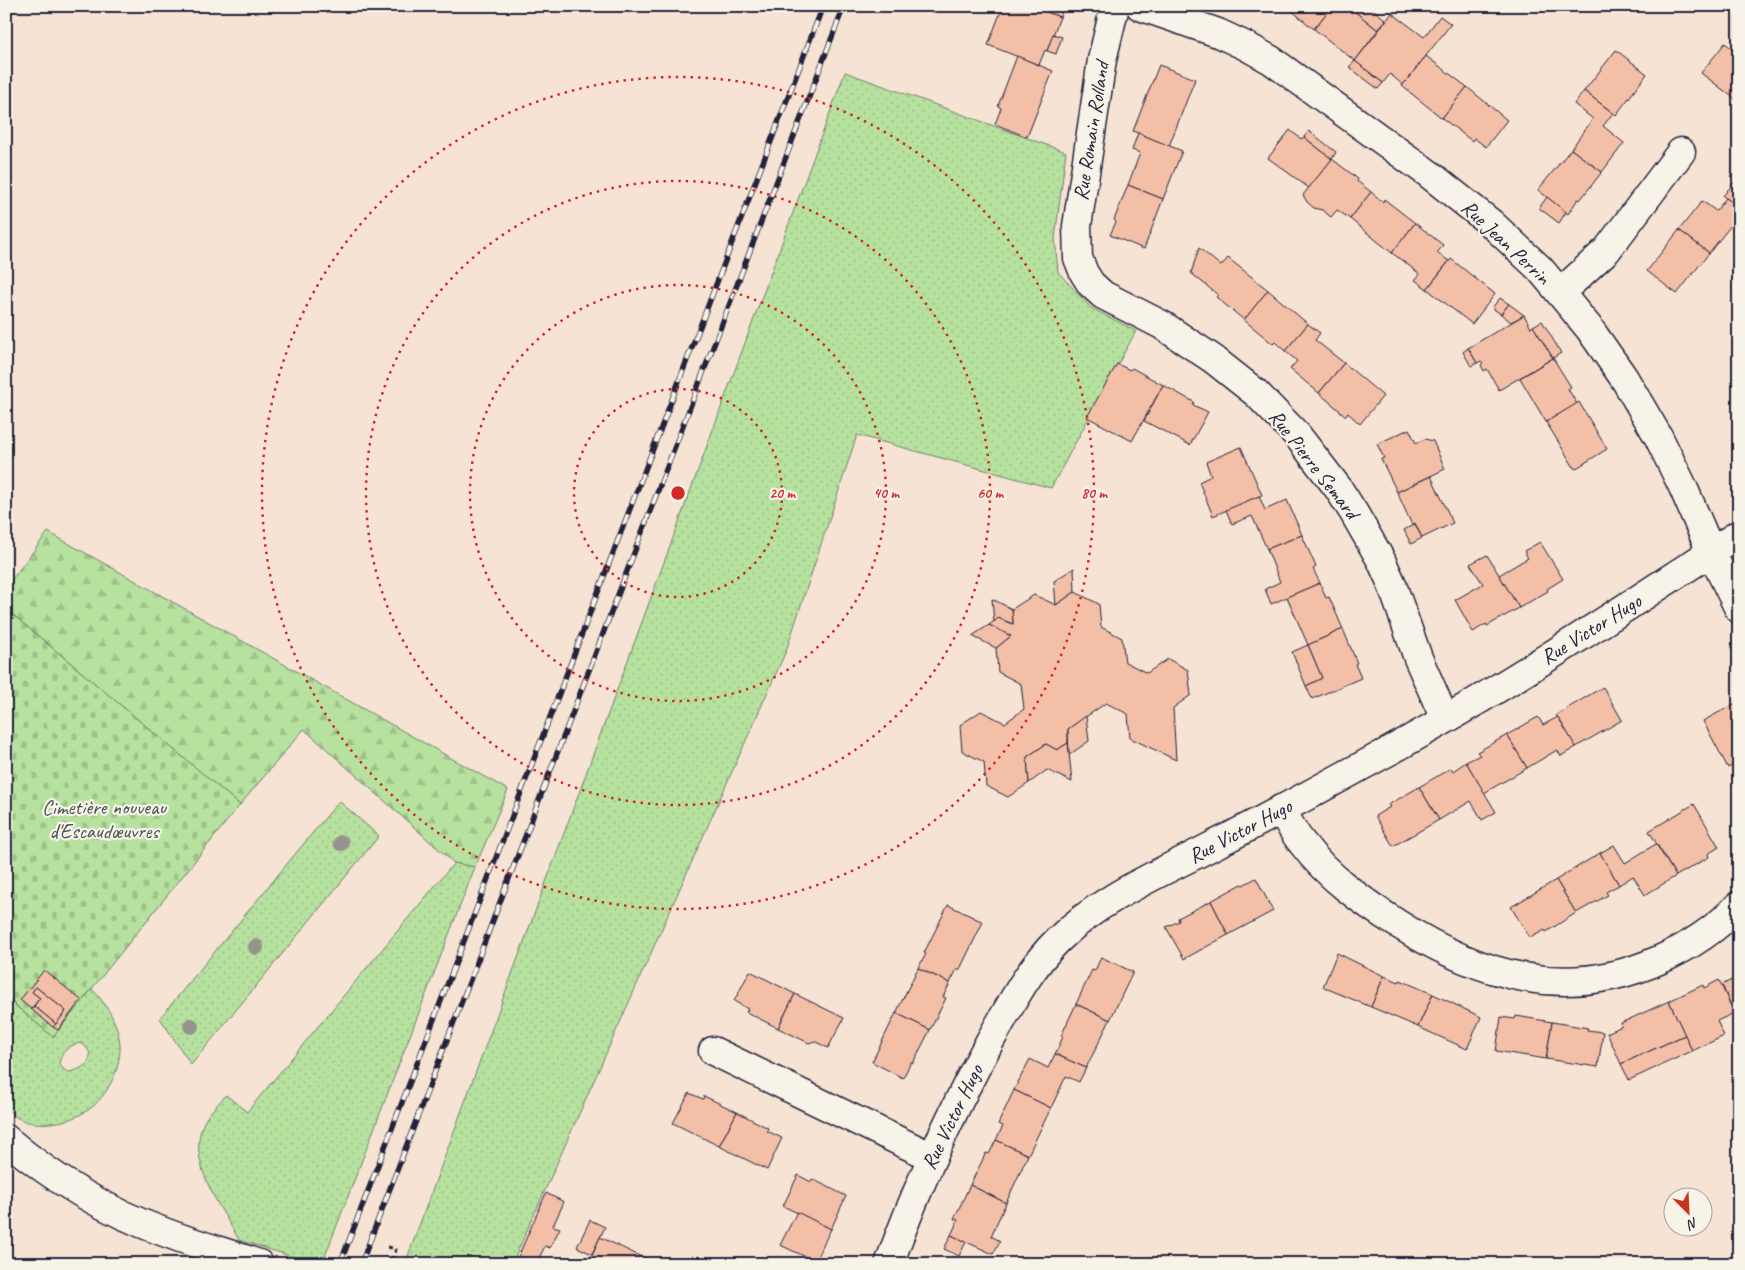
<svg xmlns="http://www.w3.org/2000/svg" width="1745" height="1270" viewBox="0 0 1745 1270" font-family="Caveat,sans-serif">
	<defs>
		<pattern id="grass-dots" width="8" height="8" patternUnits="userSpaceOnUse" patternTransform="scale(1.25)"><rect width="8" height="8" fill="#b6e19e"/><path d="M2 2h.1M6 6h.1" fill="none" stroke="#9cc189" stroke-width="1.8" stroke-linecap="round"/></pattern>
		<pattern id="forest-firs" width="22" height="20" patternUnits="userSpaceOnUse" patternTransform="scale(1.25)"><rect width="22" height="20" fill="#b6e19e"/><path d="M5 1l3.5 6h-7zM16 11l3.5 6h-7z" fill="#9cc189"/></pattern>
		<pattern id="cemetery-stones" width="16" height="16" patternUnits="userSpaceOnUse" patternTransform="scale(1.25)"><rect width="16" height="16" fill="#b6e19e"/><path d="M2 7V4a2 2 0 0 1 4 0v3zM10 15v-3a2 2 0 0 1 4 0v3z" fill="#9cc189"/></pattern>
	</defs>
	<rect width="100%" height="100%" fill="#f6e3d4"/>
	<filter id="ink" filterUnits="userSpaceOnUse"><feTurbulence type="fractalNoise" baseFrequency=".02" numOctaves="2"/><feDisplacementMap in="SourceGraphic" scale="10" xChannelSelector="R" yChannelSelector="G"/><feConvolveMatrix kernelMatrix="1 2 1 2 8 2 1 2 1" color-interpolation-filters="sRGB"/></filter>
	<g filter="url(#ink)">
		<g fill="url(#grass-dots)" stroke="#6c826c" fill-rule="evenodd">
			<path d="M845,72L1066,152L1055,238L1058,272L1091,308L1136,331L1051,488L857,435L786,651L512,1264H405Z"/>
			<path d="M339,801L379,836L191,1065L160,1018Z"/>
			<path d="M454,863L475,867L322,1264H316L239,1240C221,1207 185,1161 204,1122C209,1112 219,1103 226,1095L247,1112Z"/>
			<path d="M92,989C107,1005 119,1024 120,1046C121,1070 105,1102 83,1113C74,1119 61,1122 50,1123C33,1125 18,1122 6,1108V1001L8,999L53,1037ZM81,1043C100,1056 85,1070 68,1072L63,1069L59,1063C62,1051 69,1045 81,1043Z"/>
		</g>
		<path fill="url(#forest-firs)" stroke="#6c826c" d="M48,532L508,790L475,867L454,863L304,729L240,805L6,609V587Z"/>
		<path fill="url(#cemetery-stones)" stroke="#6c826c" d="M6,609L240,805L53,1037L8,999L6,1001Z"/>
		<g fill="#f4bfa7" stroke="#22223b">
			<path d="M1003,6H1031L1060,17L1047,51L1045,50L1039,65L988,45Z"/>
			<path d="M1031,6H1064L1060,17Z"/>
			<path d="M1286,6H1332L1314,29Z"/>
			<path d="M1332,6H1348L1378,30L1355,61L1314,29Z"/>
			<path d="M1348,6H1369L1386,20L1378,30Z"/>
			<path d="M1392,13L1424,37L1440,16L1451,24L1403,85L1390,74L1383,83L1355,61Z"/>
			<path d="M1053,34L1062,37L1056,54L1047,51Z"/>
			<path d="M1725,43L1739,54V102L1701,73Z"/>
			<path d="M1616,50L1647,74L1616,115L1584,91Z"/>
			<path d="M1017,56L1053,71L1027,137L995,124L1001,108L998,106Z"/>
			<path d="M1426,56L1467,87L1442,118L1402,86Z"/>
			<path d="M1355,61L1383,83L1378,89L1349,67Z"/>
			<path d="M1159,65L1195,79L1169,146L1133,131Z"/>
			<path d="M1467,87L1507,120L1486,147L1474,138L1472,141L1442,118Z"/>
			<path d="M1584,91L1613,113L1603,126L1624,143L1602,172L1571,149L1593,119L1574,104Z"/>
			<path d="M1290,130L1301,139L1304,137L1332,159L1309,188L1268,158Z"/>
			<path d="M1309,131L1336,152L1332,159L1304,137Z"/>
			<path d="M1138,133L1182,151L1163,199L1128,185L1140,153L1132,150Z"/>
			<path d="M1571,149L1602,172L1580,200L1578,199L1568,214L1538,190Z"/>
			<path d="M1332,159L1358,179L1357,181L1371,192L1350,219L1337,210L1331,217L1322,210L1314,208L1307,202L1303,195Z"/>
			<path d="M1739,176V207L1723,196Z"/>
			<path d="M1128,185L1163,199L1144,249L1110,235L1116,222L1114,220Z"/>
			<path d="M1371,192L1383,202L1384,199L1415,223L1392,253L1350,219Z"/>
			<path d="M1547,197L1566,212L1559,223L1539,208Z"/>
			<path d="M1726,198L1739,207V229L1732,224L1709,253L1679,230L1702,201L1716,211Z"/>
			<path d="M1415,223L1443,245L1437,253L1449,261L1427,289L1415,280L1420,274L1392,253Z"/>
			<path d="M1679,230L1709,253L1677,294L1647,271Z"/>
			<path d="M1199,248L1221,266L1228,258L1268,290L1244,320L1216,297L1218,295L1191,273Z"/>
			<path d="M1451,259L1495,294L1472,324L1427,289Z"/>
			<path d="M1268,290L1308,324L1285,351L1275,342L1273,344L1244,320Z"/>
			<path d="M1500,298L1509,304L1501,314L1492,308Z"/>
			<path d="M1509,304L1524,315L1511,322L1501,314Z"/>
			<path d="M1524,315L1531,328L1533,326L1553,358L1499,390L1487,369L1484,371L1481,365L1483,363L1481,361L1477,363L1468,348Z"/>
			<path d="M1542,321L1561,353L1553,358L1533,326Z"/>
			<path d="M1308,324L1320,333L1315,340L1344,363L1319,393L1290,369L1297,361L1285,351Z"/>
			<path d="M1468,348L1477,363L1471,366L1463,352Z"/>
			<path d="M1553,358L1571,387L1568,389L1577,404L1546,422L1520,378Z"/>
			<path d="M1344,363L1383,396L1360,424L1348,413L1346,416L1319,393Z"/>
			<path d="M1117,364L1130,370L1132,368L1163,385L1132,441L1087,417Z"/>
			<path d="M1163,385L1194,402L1193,405L1208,412L1190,445L1144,421Z"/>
			<path d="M1579,402L1607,449L1575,469L1546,422Z"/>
			<path d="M1409,429L1416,443L1425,439L1433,441L1445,469L1397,492L1381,459L1384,458L1377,444Z"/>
			<path d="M1241,447L1262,495L1213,516L1199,482L1211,476L1206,462Z"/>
			<path d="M1431,476L1453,523L1422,538L1415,523L1412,525L1397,492Z"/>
			<path d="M1259,496L1265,510L1287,500L1302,535L1267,549L1252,516L1232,524L1226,510Z"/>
			<path d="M1415,524L1422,538L1411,544L1404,530Z"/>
			<path d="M1302,535L1316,567L1313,569L1320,583L1271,604L1265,589L1280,582L1267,549Z"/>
			<path d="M1540,542L1563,579L1547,589L1548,591L1519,608L1499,575L1528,558L1524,551Z"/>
			<path d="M1487,555L1519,608L1487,626L1486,624L1473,632L1455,600L1483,584L1470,564Z"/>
			<path d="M1074,568L1075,592L1056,605L1054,581Z"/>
			<path d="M1320,583L1326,598L1329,597L1343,629L1308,645L1287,597Z"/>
			<path d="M1075,592L1099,604L1101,627L1122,638L1125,662L1147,673L1168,659L1188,670L1191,695L1173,708L1176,760L1130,738L1128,714L1106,703L1068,729V743L1057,750L1046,744L1027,757L1029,783L1008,797L986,786L984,762L962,751L960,725L981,711L1005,723L1024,709L1021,684L998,672L996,648L1011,636L989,625L998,618L1013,624L1012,609L1034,595L1056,605Z"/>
			<path d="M992,599L1012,609L1013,624L998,618L994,622Z"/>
			<path d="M989,625L1011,636L996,648L972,636Z"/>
			<path d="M1343,629L1357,663L1355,664L1361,678L1312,699L1306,686L1322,678L1308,645Z"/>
			<path d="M1308,645L1322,678L1306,686L1292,652Z"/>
			<path d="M1603,687L1622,720L1576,747L1556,715Z"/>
			<path d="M1736,703L1739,709V762L1728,768L1703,721Z"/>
			<path d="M1086,716L1089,741L1069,755L1068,729Z"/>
			<path d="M1538,717L1543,725L1558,717L1576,747L1561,756L1557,750L1527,768L1507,735Z"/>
			<path d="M1507,735L1527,768L1484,793L1466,762L1480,755L1477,752Z"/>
			<path d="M1068,743L1072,782L1047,770L1029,783L1027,757L1046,744L1057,750Z"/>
			<path d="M1466,762L1496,812L1482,820L1471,801L1439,820L1419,787L1451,768L1453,771Z"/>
			<path d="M1419,787L1439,820L1393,846L1375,816L1390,807L1388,805Z"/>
			<path d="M1694,804L1719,847L1708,854L1709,857L1676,876L1649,831Z"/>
			<path d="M1656,844L1676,876L1645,895L1633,876L1619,885L1600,853L1614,845L1625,863Z"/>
			<path d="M1600,853L1619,885L1606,892L1608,895L1576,913L1556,880Z"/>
			<path d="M1256,878L1273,911L1228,935L1211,901L1242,884L1243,885Z"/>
			<path d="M1556,880L1576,913L1546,932L1545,930L1530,938L1511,907Z"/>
			<path d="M1211,901L1228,935L1184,959L1166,927L1179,921L1178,918Z"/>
			<path d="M948,905L983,922L959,971L957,969L950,983L918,968L926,954L924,953Z"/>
			<path d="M1337,953L1384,976L1371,1007L1323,987Z"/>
			<path d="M1101,957L1133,972L1110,1020L1076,1004L1092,970L1095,971Z"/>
			<path d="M918,968L950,983L943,997L946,998L930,1030L896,1013Z"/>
			<path d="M44,970L81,1000L58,1030L53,1027L66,1011L36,987L32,992L40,998L31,1009L20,1000Z"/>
			<path d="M750,971L795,994L778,1028L746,1012L748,1009L734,1001Z"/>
			<path d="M1384,976L1399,982L1400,980L1433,994L1418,1027L1371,1007Z"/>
			<path d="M1739,976V1023L1722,985Z"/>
			<path d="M1719,980L1734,1013L1717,1021L1724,1036L1692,1051L1669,1001L1703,985L1704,988Z"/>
			<path d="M36,987L66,1011L56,1024L34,1006L40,998L32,992Z"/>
			<path d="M795,994L844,1018L828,1048L814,1041L809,1043L778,1028Z"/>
			<path d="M1433,994L1481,1017L1467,1049L1418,1027Z"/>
			<path d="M1669,1001L1685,1035L1621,1064L1607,1033L1622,1026L1621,1023Z"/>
			<path d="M1076,1004L1110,1020L1086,1068L1055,1054L1063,1037L1061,1036Z"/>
			<path d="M34,1006L56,1024L53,1027L31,1009Z"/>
			<path d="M896,1013L930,1030L913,1063L911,1062L903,1078L872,1062Z"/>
			<path d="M1516,1016L1552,1022L1546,1059L1496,1051L1501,1017L1515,1019Z"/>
			<path d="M1552,1022L1588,1028L1587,1030L1603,1032L1598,1067L1546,1059Z"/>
			<path d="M1685,1035L1692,1051L1629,1080L1621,1064Z"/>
			<path d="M1055,1054L1086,1068L1079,1082L1066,1076L1051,1108L1014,1090L1030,1059L1048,1068Z"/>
			<path d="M1014,1090L1051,1108L1028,1155L996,1140L1003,1126L998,1124Z"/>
			<path d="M689,1093L703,1099L704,1096L737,1112L719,1146L673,1123Z"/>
			<path d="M737,1112L768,1128L767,1131L782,1138L767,1170L719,1146Z"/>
			<path d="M996,1140L1028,1155L1006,1203L970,1185L986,1153L989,1154Z"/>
			<path d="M798,1175L811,1182L812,1179L846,1196L831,1229L783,1206Z"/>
			<path d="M970,1185L1006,1203L991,1236L1000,1241L993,1254L951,1235L958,1220L954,1219Z"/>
			<path d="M546,1193L564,1202L553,1226L560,1228L550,1248L545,1246L536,1264H515Z"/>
			<path d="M797,1212L831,1229L815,1261L780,1245Z"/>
			<path d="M590,1220L605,1227L592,1254L577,1247Z"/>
			<path d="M951,1235L966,1242L959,1256L944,1249Z"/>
			<path d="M600,1237L650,1261L649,1264H588Z"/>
		</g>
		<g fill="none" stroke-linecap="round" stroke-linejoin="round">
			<g stroke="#22223b" stroke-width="31">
				<g id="minor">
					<path d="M1115,6L1102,60L1077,226L1078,258L1084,273L1091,284L1103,295L1162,325L1213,359L1256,393L1297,435L1338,488L1354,513L1381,560L1391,582L1418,658L1445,719"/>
					<path d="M1140,6L1218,33L1246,46L1271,60L1429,174L1492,224L1540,269L1560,293L1589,328L1624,378L1658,436L1683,487L1711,552L1739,609"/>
					<path d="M1560,293L1607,250L1681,152"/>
					<path d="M1281,809C1288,821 1294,834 1303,844C1328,877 1363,902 1398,924C1480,976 1566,1002 1659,960C1689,947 1716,929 1739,905"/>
					<path d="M713,1051L932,1157"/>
					<path d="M6,1139C53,1179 106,1211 164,1232C195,1244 228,1253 259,1264"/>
					<path d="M889,1264C917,1187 951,1113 990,1041C1010,1006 1029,968 1058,940C1102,897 1159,874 1212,846C1269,817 1325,786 1382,755C1505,689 1621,610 1739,534"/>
				</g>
			</g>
			<path stroke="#22223b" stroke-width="3" stroke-dasharray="4 4" stroke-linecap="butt" d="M388,1247L396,1249L390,1264"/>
			<use href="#minor" stroke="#f7f3e8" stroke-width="28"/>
			<g stroke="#22223b" stroke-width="5.5">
				<g id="rail">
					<path d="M340,1264L823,6"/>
					<path d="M361,1264L844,6"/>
				</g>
			</g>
			<use href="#rail" stroke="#f7f3e8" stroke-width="4" stroke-dasharray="11" stroke-linecap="butt"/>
		</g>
		<g fill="#96938e">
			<circle cx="341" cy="843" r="8"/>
			<circle cx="256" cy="947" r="8"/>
			<circle cx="191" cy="1026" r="8"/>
		</g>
	</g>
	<g fill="none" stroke="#d62828" stroke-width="2.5" stroke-dasharray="2.5 5">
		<circle cx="678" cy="493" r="104"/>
		<circle cx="678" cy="493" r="208"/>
		<circle cx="678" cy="493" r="312"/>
		<circle cx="678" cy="493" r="416"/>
	</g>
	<g text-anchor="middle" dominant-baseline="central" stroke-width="4.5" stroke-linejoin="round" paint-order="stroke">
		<g font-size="21" fill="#22223b" stroke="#f7f3e8">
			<text transform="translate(1091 131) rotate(-81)">Rue Romain Rolland</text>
			<text transform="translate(1506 242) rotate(43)">Rue Jean Perrin</text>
			<text transform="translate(1314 464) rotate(52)">Rue Pierre Semard</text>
			<text transform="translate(1591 629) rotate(-32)">Rue Victor Hugo</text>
			<text transform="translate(1240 831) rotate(-28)">Rue Victor Hugo</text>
			<text transform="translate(952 1117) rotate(-64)">Rue Victor Hugo</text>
		</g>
		<g font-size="21" fill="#475254" stroke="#f7f3e8">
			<text x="104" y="807">Cimetière nouveau<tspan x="104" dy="24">d'Escaudœuvres</tspan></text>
		</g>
	</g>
	<circle cx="678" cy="493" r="8" fill="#d62828" stroke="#f7f3e8" stroke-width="2.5"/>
	<g font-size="15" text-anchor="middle" font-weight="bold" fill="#d62828" stroke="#f7f3e8" stroke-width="4.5" stroke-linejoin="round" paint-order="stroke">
		<text x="782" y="498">20 m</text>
		<text x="886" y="498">40 m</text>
		<text x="990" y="498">60 m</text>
		<text x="1094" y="498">80 m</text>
	</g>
	<rect width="1745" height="1270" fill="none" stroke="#f7f3e8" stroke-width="25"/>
	<rect x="12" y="12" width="1720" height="1245" fill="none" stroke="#22223b" stroke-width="2" filter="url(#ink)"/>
	<g transform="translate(1688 1212) rotate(156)"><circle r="24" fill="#f7f3e8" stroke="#a29fa3"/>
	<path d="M0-4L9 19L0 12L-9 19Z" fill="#c8321e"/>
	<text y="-8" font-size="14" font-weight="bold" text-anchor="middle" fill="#22223b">N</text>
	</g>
</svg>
